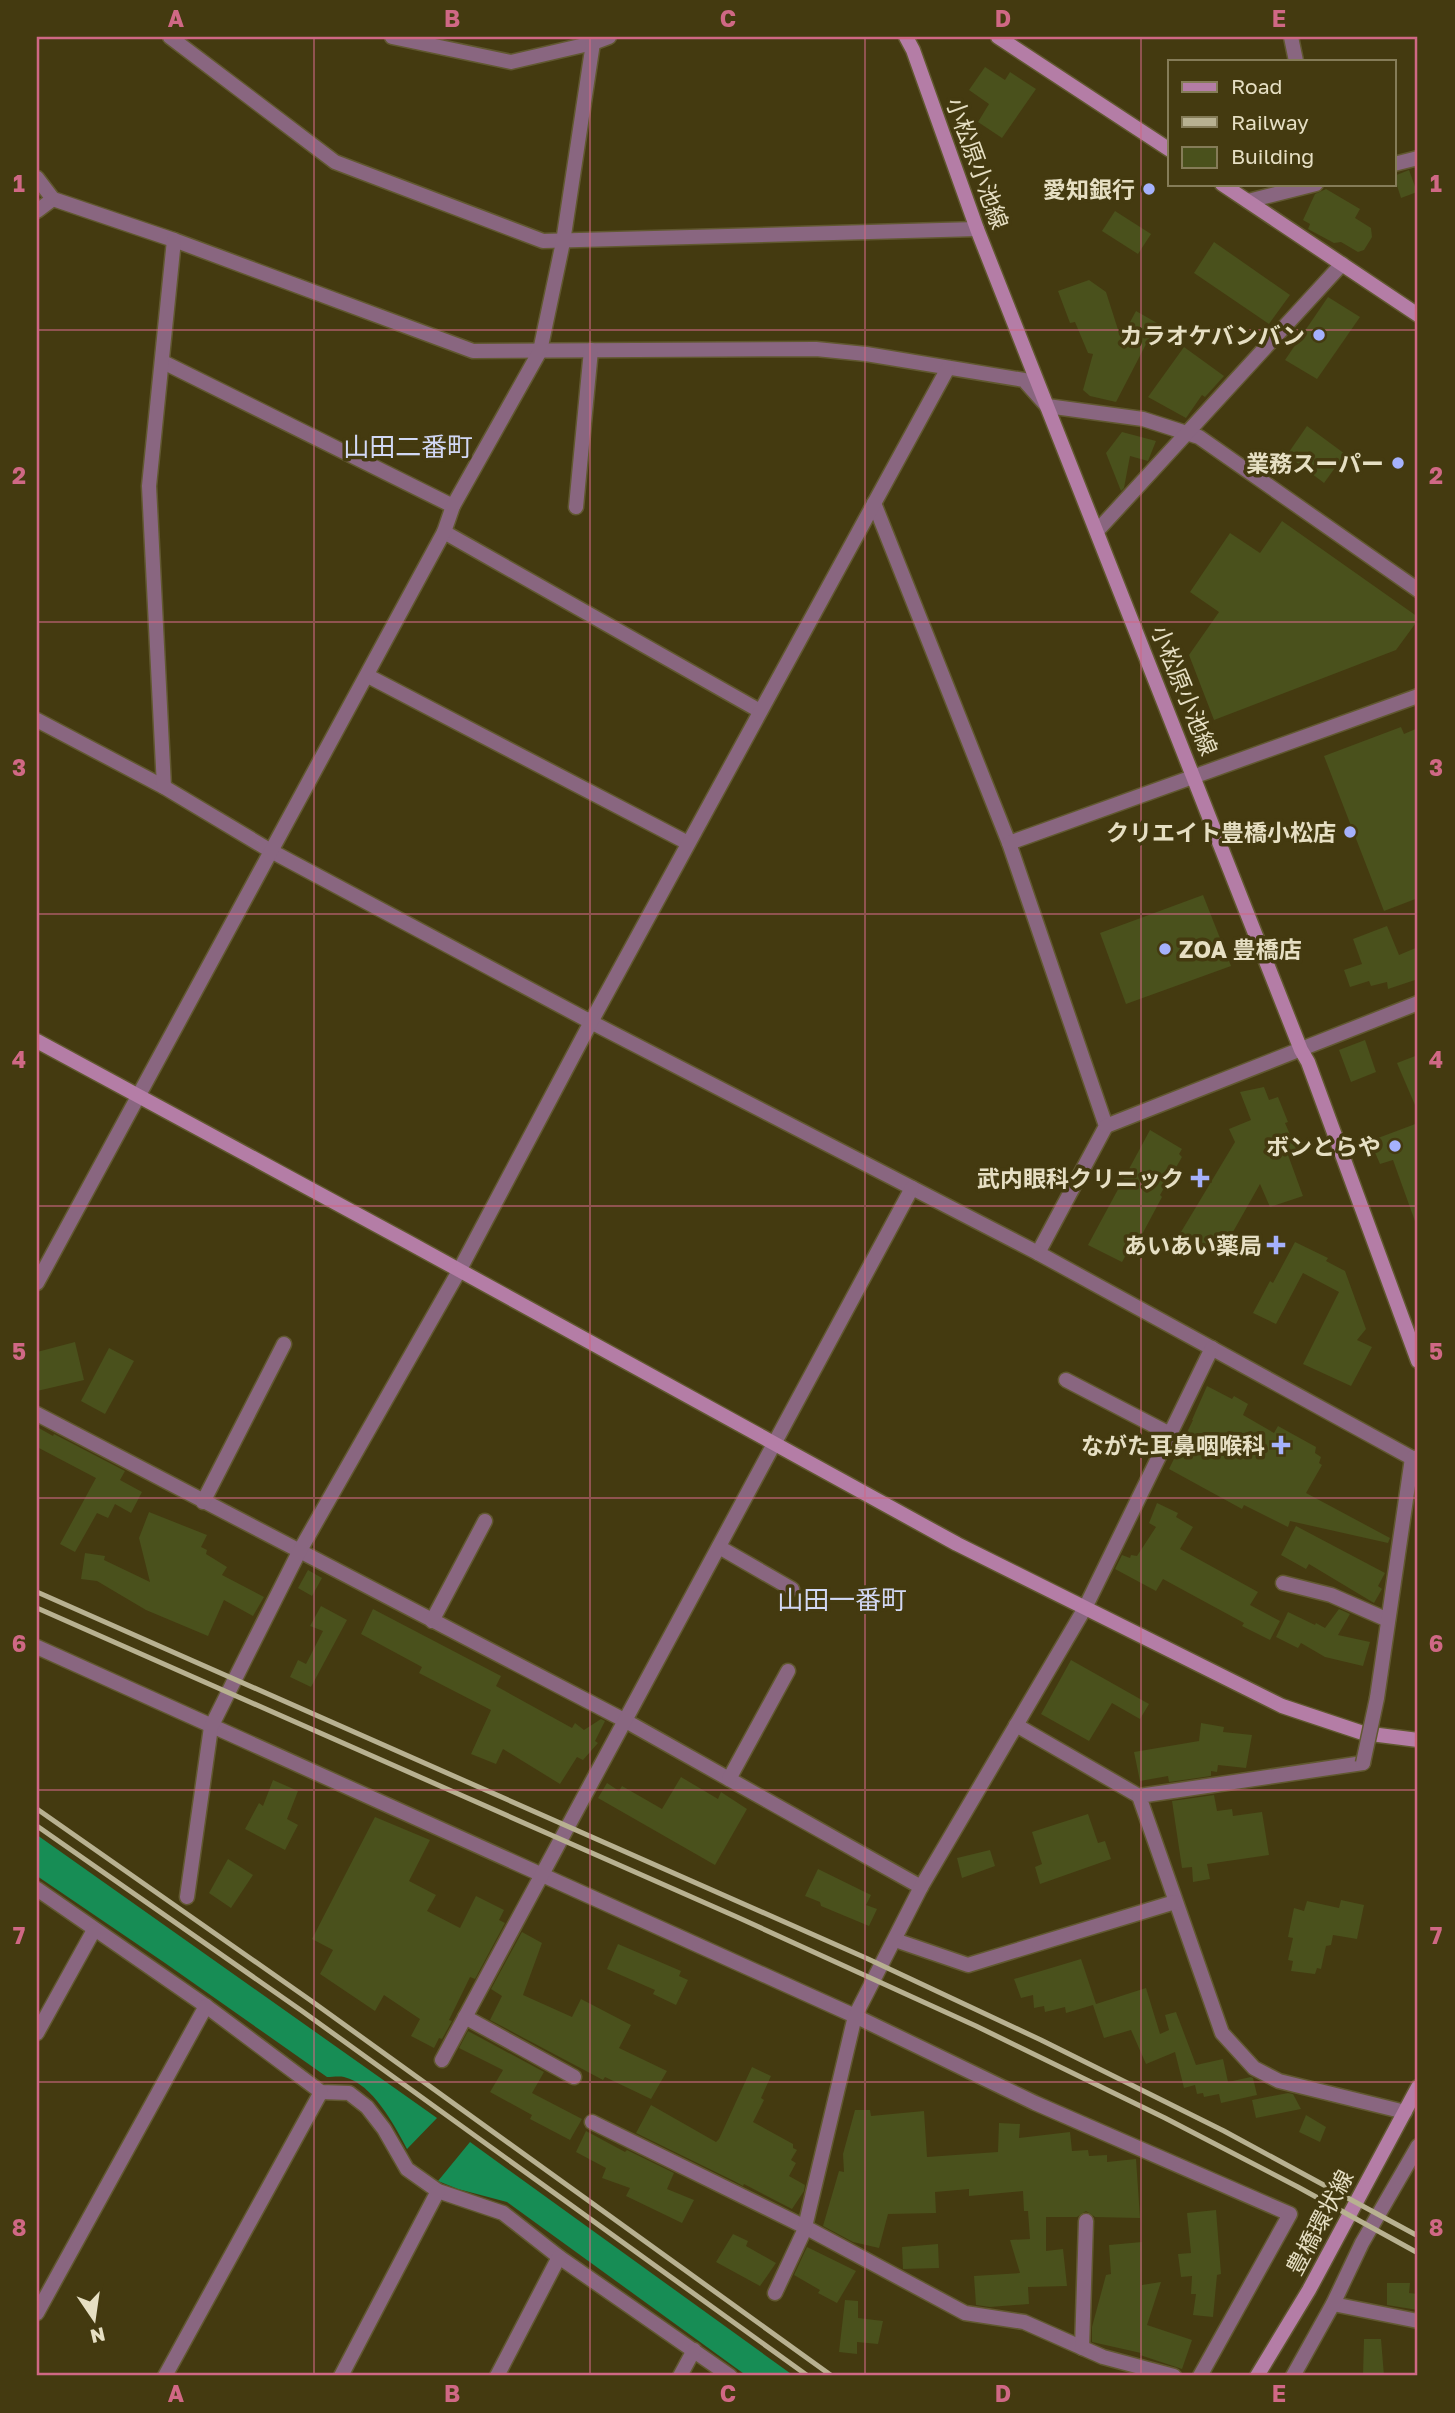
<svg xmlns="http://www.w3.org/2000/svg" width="1455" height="2413" viewBox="0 0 1455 2413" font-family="'Golos Text','Noto Sans JP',sans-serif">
	<rect width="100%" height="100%" fill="#443a10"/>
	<g fill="#178d55">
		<path d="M37,1835L437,2118L407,2149C394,2125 373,2084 344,2077C339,2076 332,2077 327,2077L165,1963L37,1876Z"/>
		<path d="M470,2142L794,2376H747L507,2202L458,2189L438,2181Z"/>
	</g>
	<g fill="#4a511c">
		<path d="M985,67L1005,80L1010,72L1036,89L1002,138L978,122L989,104L969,90Z"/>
		<path d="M1409,170L1417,192L1401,198L1394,176Z"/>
		<path d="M1326,189L1360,209L1355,218L1371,228L1372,237L1364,250L1358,252L1341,242L1334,243L1308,229L1310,224L1303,220L1315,194Z"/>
		<path d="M1115,211L1151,234L1138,254L1102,231Z"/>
		<path d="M1214,242L1290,295L1269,324L1194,273Z"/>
		<path d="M1089,280L1106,292L1121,339L1136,311L1157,323L1116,402L1090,396L1083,390L1093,354L1088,353L1075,322L1070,323L1058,291Z"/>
		<path d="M1328,297L1360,317L1317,379L1285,360Z"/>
		<path d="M1184,347L1224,376L1205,397L1202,395L1186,418L1148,397Z"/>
		<path d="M1307,426L1345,454L1324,483L1287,455Z"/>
		<path d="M1122,432L1156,441L1148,461L1130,456L1124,488L1121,491L1106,453Z"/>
		<path d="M1282,521L1418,617V620L1396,650L1214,720L1189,655L1219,612L1190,592L1230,533L1260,553Z"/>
		<path d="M1401,727L1404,734L1418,728V898L1384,911L1324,756Z"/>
		<path d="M1203,895L1231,966L1126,1004L1100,933Z"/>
		<path d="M1387,926L1399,955L1418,947V979L1388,989L1387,982L1371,986L1369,981L1350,987L1344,970L1362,964L1353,939Z"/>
		<path d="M1365,1040L1376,1072L1351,1082L1339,1050Z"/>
		<path d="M1418,1055V1112L1397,1063Z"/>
		<path d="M1264,1087L1269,1100L1278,1097L1288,1122L1285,1123L1297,1151L1288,1155L1303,1196L1270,1207L1260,1184L1221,1253L1181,1232L1235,1142L1229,1129L1251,1120L1240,1092Z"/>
		<path d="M1418,1123V1224H1416L1393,1160L1380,1164L1370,1141Z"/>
		<path d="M1150,1130L1182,1149L1179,1154L1182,1157L1160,1195L1162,1197L1130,1257L1126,1255L1122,1262L1088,1245Z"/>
		<path d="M1295,1242L1328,1258L1326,1261L1345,1271L1366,1329L1357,1340L1372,1347L1351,1386L1303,1364L1339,1292L1303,1273L1276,1324L1253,1313L1270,1281L1273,1283Z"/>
		<path d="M75,1342L84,1380L37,1391V1352Z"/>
		<path d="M109,1348L134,1361L105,1414L81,1401Z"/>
		<path d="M1207,1386L1232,1399L1234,1396L1248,1404L1243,1415L1274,1433L1278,1426L1316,1447L1315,1453L1321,1457L1319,1463L1322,1465L1306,1493L1390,1538L1388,1543L1290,1521L1288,1527L1244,1505L1242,1509L1169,1469L1193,1420H1192Z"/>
		<path d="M37,1427L53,1436L54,1434L125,1471L120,1480L142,1492L131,1513L115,1504L108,1518L97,1513L75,1552L60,1544L96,1478L37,1447Z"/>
		<path d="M1157,1503L1178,1513L1176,1517L1193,1527L1180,1549L1258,1592L1250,1605L1280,1621L1270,1640L1242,1626L1244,1623L1163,1579L1156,1591L1115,1569L1122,1555L1130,1558L1131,1555L1137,1556L1156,1527L1149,1523Z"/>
		<path d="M149,1512L207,1535L201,1547L207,1550L206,1554L227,1567L222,1575L264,1597L253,1616L224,1600L208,1636L146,1610L97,1581L81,1579L85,1553L105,1556L104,1560L150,1582L139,1538Z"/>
		<path d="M1296,1526L1385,1573L1378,1586L1382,1589L1374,1603L1309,1564L1306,1569L1281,1555Z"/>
		<path d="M308,1570L322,1578L312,1596L298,1588Z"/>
		<path d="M321,1606L347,1620L311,1687L290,1677L298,1660L306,1664L323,1631L310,1626Z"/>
		<path d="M373,1609L501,1676L496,1686L572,1728L575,1723L584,1730L601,1719L605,1721L595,1741L598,1743L583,1760L577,1757L560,1784L503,1749L496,1764L471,1754L491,1710L419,1673L422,1667L361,1634Z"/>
		<path d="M1339,1609L1350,1614L1338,1635L1370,1642L1363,1666L1325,1657L1301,1643L1298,1648L1276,1637L1288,1612L1315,1625L1316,1623L1325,1628Z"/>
		<path d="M1071,1660L1149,1704L1140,1719L1112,1703L1089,1741L1041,1714Z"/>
		<path d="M1201,1723L1224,1727L1223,1732L1252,1735L1246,1768L1218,1765L1217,1772L1211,1771V1776L1169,1782L1168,1776L1140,1781L1134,1752L1199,1741Z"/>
		<path d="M681,1777L718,1799L721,1792L747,1809L715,1865L598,1798L607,1783L619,1791L622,1786L662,1809Z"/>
		<path d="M273,1780L298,1791L287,1819L298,1825L285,1850L245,1829L259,1803L263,1806Z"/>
		<path d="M1214,1795L1217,1811L1232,1809L1233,1816L1262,1812L1269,1855L1207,1864L1210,1879L1193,1882L1192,1867L1182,1868L1172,1801Z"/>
		<path d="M1088,1814L1098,1843L1105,1841L1111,1859L1040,1884L1035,1867L1042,1864L1032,1832Z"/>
		<path d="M375,1817L430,1840L409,1881L436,1895L427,1911L460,1928L476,1896L504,1910L499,1920L505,1923L475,1979L470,1977L449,2020L452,2021L442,2039L439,2038L434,2048L411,2036L420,2019L384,1995L375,2011L320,1974L333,1950L312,1939Z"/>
		<path d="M990,1850L995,1866L962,1878L957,1858Z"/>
		<path d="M228,1859L253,1875L231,1908L209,1893Z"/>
		<path d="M818,1869L871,1895L866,1905L877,1909L869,1926L821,1906L820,1902L805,1896Z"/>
		<path d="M1341,1900L1364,1905L1357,1939L1333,1935L1331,1945L1326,1946L1321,1969L1317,1968L1315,1974L1291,1971L1293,1961L1288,1960L1293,1938L1288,1937L1294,1908L1304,1911L1307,1901L1339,1908Z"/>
		<path d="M522,1932L542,1943L523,1995L572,2017L581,1999L631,2025L619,2048L667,2071L651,2099L605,2077L603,2080L490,2020L502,1996L491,1989Z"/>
		<path d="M618,1944L681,1971L679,1976L688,1980L676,2005L653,1994L655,1990L607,1969Z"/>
		<path d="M1081,1959L1096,2004L1146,1988L1160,2034L1169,2030L1165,2015L1176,2012L1196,2065L1223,2059L1228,2082L1251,2077L1253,2078L1257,2095L1221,2103L1219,2094L1204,2097L1203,2093L1197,2094L1195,2085L1184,2088L1175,2052L1146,2064L1131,2030L1104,2038L1093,2005L1066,2013L1065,2007L1045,2012L1044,2006L1034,2008L1033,1995L1021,1998L1014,1979Z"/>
		<path d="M468,2031L544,2072L532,2093L582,2119L570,2140L530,2119L532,2115L490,2092L503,2070L459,2048Z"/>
		<path d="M752,2067L771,2076L761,2098L764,2100L753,2122L793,2144V2148L797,2150L791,2160L796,2163L789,2176L805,2185L804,2191L792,2209L744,2184L743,2186L734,2181L636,2133L651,2105L716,2142L719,2139Z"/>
		<path d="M1288,2093L1293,2094L1301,2109L1256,2118L1252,2100Z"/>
		<path d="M855,2110H870L871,2116L924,2111L927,2157L998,2152L999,2123L1020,2124L1019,2138L1070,2132L1072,2151L1088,2150L1089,2156L1107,2155V2162L1136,2159L1140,2218L1095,2217L1086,2211L1077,2217H1046V2251L1063,2249L1067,2286L1028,2287L1029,2304L990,2307L976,2305L974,2276L1020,2273L1010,2240L1030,2239L1028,2211H1024L1023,2191L969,2196V2189L935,2192L936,2213L888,2214L879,2248L853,2242L823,2226L839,2171L844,2172L843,2154Z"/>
		<path d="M1306,2115L1326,2127L1320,2142L1299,2132Z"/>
		<path d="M586,2131L625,2152L627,2150L674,2173L667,2189L694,2200L682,2223L626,2196L630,2188L602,2178L606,2168L576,2152Z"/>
		<path d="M1216,2210L1221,2274L1217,2275L1213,2317L1193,2315L1196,2294H1191L1192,2276L1181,2277L1178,2254L1191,2253L1187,2213Z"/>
		<path d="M733,2234L748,2241L746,2246L776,2263L760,2286L716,2262Z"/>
		<path d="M1142,2242V2285L1161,2282L1147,2325L1192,2340L1182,2369L1140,2355L1141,2353L1092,2342V2327L1106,2275L1111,2274L1109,2245Z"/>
		<path d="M938,2244L939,2268L903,2269L902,2247Z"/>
		<path d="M807,2247L856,2271L837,2303L818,2293L820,2290L794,2275Z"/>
		<path d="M1387,2283H1410L1409,2293L1418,2294V2310L1387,2305Z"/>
		<path d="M845,2300L858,2301V2318L883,2321L878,2344L857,2342V2354L839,2352Z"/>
		<path d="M1364,2339H1381L1384,2376H1363Z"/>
	</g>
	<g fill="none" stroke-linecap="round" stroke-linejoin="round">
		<g stroke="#615830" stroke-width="17">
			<g id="street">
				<path d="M170,37L335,162L543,241L977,229"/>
				<path d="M392,37L511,62L593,43L609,37"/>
				<path d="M1291,37L1296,61"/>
				<path d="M1394,164L1418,158"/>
				<path d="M37,178L53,199L174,240L473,351L816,349L866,354L1024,380L1047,406L1143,419L1199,437L1418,590"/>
				<path d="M1248,201L1316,184"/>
				<path d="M37,211L53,199"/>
				<path d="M163,362L453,506"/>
				<path d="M874,503L1009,843L1106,1126L1038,1253"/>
				<path d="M576,507L591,350"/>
				<path d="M1097,531L1342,264"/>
				<path d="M444,532L760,711"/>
				<path d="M368,676L688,843"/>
				<path d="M37,720L164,787L271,851L591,1022L1038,1253L1412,1458H1418"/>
				<path d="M164,787L149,486L174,240"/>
				<path d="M1009,843L1418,696"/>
				<path d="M1106,1126L1418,1003"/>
				<path d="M37,1283L444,532L453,506L540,351L563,242L593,43"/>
				<path d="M1066,1380L1170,1434"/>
				<path d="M37,1414L624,1720L921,1887"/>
				<path d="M203,1502L284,1344"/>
				<path d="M719,1547L792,1589"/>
				<path d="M1283,1583L1331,1595L1388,1620"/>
				<path d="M432,1621L485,1521"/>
				<path d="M37,1647L855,2016L1035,2103L1290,2214L1200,2376"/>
				<path d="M1377,1698L1412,1458"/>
				<path d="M1016,1725L1139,1796"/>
				<path d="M1363,1763L1139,1796L1222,2033L1254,2068L1279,2081L1405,2112"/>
				<path d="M729,1779L788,1671"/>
				<path d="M37,1889L206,2006L321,2092L349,2093L367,2107L384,2129L407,2169L438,2191L503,2213L559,2257L730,2376"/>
				<path d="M187,1897L211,1727L245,1659L299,1552L459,1271L591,1022L948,368"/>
				<path d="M895,1940L968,1965L1175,1902"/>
				<path d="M465,2017L574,2077"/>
				<path d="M37,2033L94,1930"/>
				<path d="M442,2060L912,1188"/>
				<path d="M592,2122L805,2227L965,2313L1024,2322L1103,2357L1174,2376"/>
				<path d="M775,2293L804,2231L855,2016L921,1887L1085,1608L1212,1348"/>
				<path d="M1333,2304L1418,2321"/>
				<path d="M37,2313L206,2006"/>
				<path d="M1082,2348L1086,2221"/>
				<path d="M165,2376L321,2092"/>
				<path d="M341,2376L438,2191"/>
				<path d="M497,2376L559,2257"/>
				<path d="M680,2376L694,2350"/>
				<path d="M1293,2376L1333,2304L1362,2243L1418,2146"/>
			</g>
		</g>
		<g stroke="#615830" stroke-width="17">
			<g id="secondary">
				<path d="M906,37L913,50L977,229L1301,1050L1308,1062L1418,1361"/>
				<path d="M998,37L1170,150"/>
				<path d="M1222,184L1418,315"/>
				<path d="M37,1041L408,1242L957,1544L1282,1706L1363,1733L1418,1740"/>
				<path d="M1257,2376L1309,2290L1418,2087"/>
			</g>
		</g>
		<use href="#street" stroke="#896680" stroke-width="14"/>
		<use href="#secondary" stroke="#b47da6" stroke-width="14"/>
		<g stroke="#b8b191" stroke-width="5">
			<path d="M37,1592L866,1958L1041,2040L1224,2131L1418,2236"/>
			<path d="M37,1608L737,1917L976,2026L1165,2118L1298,2187L1418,2253"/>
			<path d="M37,1809L310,2000L832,2376"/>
			<path d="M37,1826L302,2011L808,2376"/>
		</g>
		<g stroke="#615830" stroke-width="17" stroke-linecap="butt">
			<path id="street-bridge" d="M1363,1763L1377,1698"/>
		</g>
		<use href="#street-bridge" stroke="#896680" stroke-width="14"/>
	</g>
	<path fill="none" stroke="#d06885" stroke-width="2" stroke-opacity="0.55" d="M314,37V2376M590,37V2376M865,37V2376M1141,37V2376M37,330H1418M37,622H1418M37,914H1418M37,1206H1418M37,1498H1418M37,1790H1418M37,2082H1418"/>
	<g fill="#a5b1fc" stroke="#443a10" stroke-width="2.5">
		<circle cx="1149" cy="189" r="7"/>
		<circle cx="1319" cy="335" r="7"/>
		<circle cx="1398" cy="463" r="7"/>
		<circle cx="1350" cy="832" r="7"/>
		<circle cx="1165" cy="949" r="7"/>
		<circle cx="1395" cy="1146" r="7"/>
		<path d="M1196.5 1167.5h7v7h7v7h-7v7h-7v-7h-7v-7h7z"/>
		<path d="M1272.5 1234.5h7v7h7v7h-7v7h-7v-7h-7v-7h7z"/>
		<path d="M1277.5 1434.5h7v7h7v7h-7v7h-7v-7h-7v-7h7z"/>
	</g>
	<g text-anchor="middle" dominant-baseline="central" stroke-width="7" stroke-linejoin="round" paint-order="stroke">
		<g font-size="23" fill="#e6dfc3" stroke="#443a10">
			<text transform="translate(978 163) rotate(70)">小松原小池線</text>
			<text transform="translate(1185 690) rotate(68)">小松原小池線</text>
			<text transform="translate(1319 2222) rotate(-62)">豊橋環状線</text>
		</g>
		<g font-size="23" font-weight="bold" fill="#e6dfc3" stroke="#443a10" text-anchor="end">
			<text x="1135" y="189">愛知銀行</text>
			<text x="1305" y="335">カラオケバンバン</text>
			<text x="1384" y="463">業務スーパー</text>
			<text x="1336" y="832">クリエイト豊橋小松店</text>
			<text x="1179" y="949" text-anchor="start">ZOA 豊橋店</text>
			<text x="1381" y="1146">ボンとらや</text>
			<text x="1184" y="1178">武内眼科クリニック</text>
			<text x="1262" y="1245">あいあい薬局</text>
			<text x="1265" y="1445">ながた耳鼻咽喉科</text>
		</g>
		<g font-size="26" fill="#d2d8f5" stroke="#443a10">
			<text x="408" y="446">山田二番町</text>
			<text x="842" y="1599">山田一番町</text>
		</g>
	</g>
	<rect width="1455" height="2413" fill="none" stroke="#443a10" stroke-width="77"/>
	<rect x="1168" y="60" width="228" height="126" fill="#443a10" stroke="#857c58" stroke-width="2"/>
	<rect x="1182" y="82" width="35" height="10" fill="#b47da6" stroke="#857c58" stroke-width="2"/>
	<text x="1231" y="94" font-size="21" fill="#e6dfc3">Road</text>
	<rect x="1182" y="117" width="35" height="10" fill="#b8b191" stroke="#857c58" stroke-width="2"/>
	<text x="1231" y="130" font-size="21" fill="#e6dfc3">Railway</text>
	<rect x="1182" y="147" width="35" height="21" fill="#4a511c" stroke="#857c58" stroke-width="2"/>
	<text x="1231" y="164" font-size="21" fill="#e6dfc3">Building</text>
	<g transform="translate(94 2319) rotate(167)" stroke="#443a10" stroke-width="5" paint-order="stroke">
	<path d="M0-5L12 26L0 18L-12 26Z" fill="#e6dfc3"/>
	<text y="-10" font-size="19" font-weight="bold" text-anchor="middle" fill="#e6dfc3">N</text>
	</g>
	<rect x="38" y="38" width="1378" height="2336" fill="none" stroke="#d06885" stroke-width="2.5"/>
	<g font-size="23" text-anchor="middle" font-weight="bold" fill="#d06885">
		<text x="176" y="27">A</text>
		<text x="452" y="27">B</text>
		<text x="728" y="27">C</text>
		<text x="1003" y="27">D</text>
		<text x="1279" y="27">E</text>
		<text x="19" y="192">1</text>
		<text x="1436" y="192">1</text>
		<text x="19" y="484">2</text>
		<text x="1436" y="484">2</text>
		<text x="19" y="776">3</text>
		<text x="1436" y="776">3</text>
		<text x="19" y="1068">4</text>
		<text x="1436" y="1068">4</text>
		<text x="19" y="1360">5</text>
		<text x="1436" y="1360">5</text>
		<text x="19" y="1652">6</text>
		<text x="1436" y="1652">6</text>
		<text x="19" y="1944">7</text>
		<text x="1436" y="1944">7</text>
		<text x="19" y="2236">8</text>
		<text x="1436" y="2236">8</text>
		<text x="176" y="2402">A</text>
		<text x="452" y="2402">B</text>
		<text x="728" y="2402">C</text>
		<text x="1003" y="2402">D</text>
		<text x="1279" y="2402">E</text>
	</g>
</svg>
